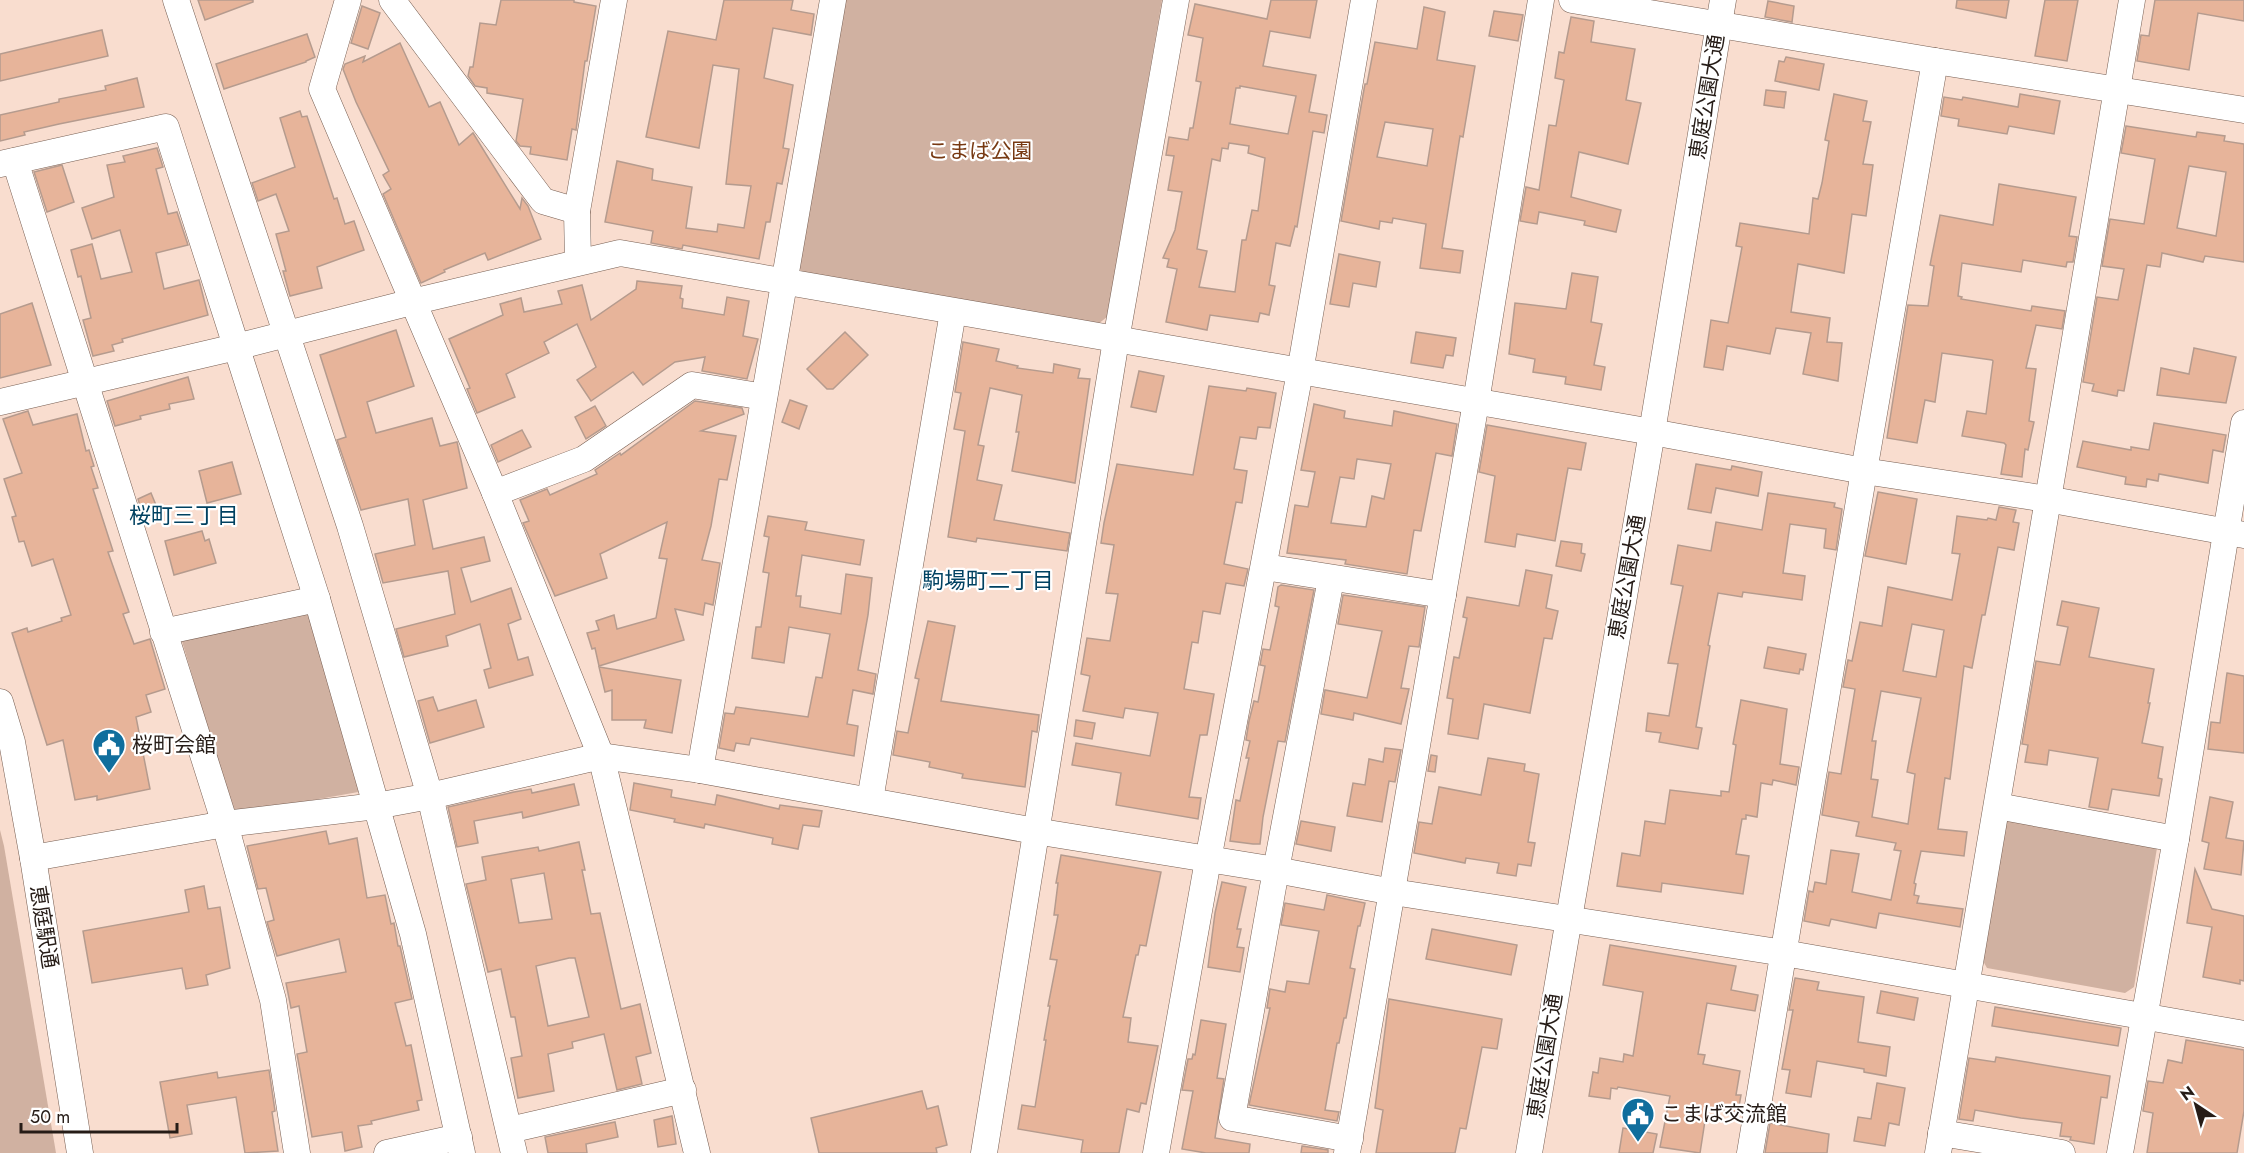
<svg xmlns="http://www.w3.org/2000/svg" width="2244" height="1153" viewBox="0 0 2244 1153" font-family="Jost,'Noto Sans JP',sans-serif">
	<rect width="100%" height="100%" fill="#f9ddcf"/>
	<g fill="#d0b1a1">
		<path d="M842,0H1162L1107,317L1098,324L808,276L797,267Z"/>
		<path d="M309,612L364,791L240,813L232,809L181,638Z"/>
		<path d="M2007,821L2150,841L2157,848L2134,987L2125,993L1987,968L1982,959Z"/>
		<path d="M0,830L4,846L56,1153H0Z"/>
	</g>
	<g fill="#e7b49a" stroke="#b59b8e" stroke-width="1.5" fill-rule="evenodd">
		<path d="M198,0H253V2L205,20Z"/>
		<path d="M501,0H574V2L596,6L587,61H585L576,130L572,129L567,160L530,154L531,147L520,146L516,141L523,99L487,93V88L475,86L468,76L470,67H473L480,23L496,25Z"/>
		<path d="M724,0H793L791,10L814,14L811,35L773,28L764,78L793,85L783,148L789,149L782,184L777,183L770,222H766L759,259L683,245L682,249L651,243L653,231L605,222L617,161L653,169L652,180L692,187L686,228L717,232L718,224L744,228L751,186L726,184L739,69L713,65L699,148L646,137L668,31L716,40Z"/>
		<path d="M1271,0H1317L1310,38L1270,31L1263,66L1316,75L1309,112L1327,115L1324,133L1313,131L1297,227L1295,226L1290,246L1276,243L1269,285L1275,286L1269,315L1260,313L1258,322L1210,315L1207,330L1166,322L1177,269L1167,267L1169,259L1163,258L1175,230L1182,192L1168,190L1174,156L1166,155L1169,137L1188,140L1190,128H1193L1201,82L1196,81L1203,38L1188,35L1195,4L1267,19ZM1240,86L1296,96L1288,134L1230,124L1236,88H1240ZM1229,143L1249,146L1248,153L1265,158L1258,211L1252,210L1246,240H1242L1235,292L1199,287L1207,251L1197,249L1212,159L1220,161L1222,148L1228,149Z"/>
		<path d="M1957,0H2009L2006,18L1956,8Z"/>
		<path d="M2045,0H2078L2067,61L2035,56Z"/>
		<path d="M2155,0H2244V21L2198,13L2189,70L2137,61L2141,35L2149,36Z"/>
		<path d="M1768,1L1794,6L1792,22L1765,17Z"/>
		<path d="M362,6L380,13L368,49L351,43Z"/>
		<path d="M1424,7L1445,12L1437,60L1475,66L1463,137L1460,136L1442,248L1463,251L1460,273L1420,268L1426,224L1393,218L1392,223L1380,221L1379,229L1341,221L1363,95L1365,84H1367L1375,42L1417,49ZM1385,122L1433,129L1427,166L1377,157Z"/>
		<path d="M1494,11L1523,15L1518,41L1489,36Z"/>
		<path d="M1571,17L1594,21L1591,42L1635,49L1626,100L1641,103L1628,164L1579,152L1571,197L1621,210L1616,232L1584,225L1585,221L1539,212L1537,224L1520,221L1526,187L1539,190L1549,125L1556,126L1564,80L1555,78L1559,52L1564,53Z"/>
		<path d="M102,30L108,56L0,81V54Z"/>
		<path d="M307,34L315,57L306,61V62L224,89L216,64Z"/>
		<path d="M400,43L429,107L440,102L459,145L473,133L520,209L522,198L528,206L541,239L488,260L485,253L444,270L445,272L421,283L383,194L391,189L383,175L389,171L356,102L343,69L345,64L365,56L363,62Z"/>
		<path d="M1786,57L1824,64L1819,90L1775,81L1779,61L1784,62Z"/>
		<path d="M137,78L144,107L59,124L24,132L25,135L0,141V115L59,102V99L106,90L105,86Z"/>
		<path d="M1766,90L1786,92L1784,108L1764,105Z"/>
		<path d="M1834,94L1867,101L1863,121L1871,122L1863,164L1873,165L1866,216L1852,214L1844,273L1798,264L1791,312L1830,318L1827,342L1842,343L1838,381L1803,374L1811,333L1776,328L1770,354L1727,346L1723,370L1704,367L1711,320L1728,323L1742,247L1736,246L1740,223L1809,234L1813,198L1818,199L1822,183L1829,141L1825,140Z"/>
		<path d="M2020,94L2060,101L2054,134L2009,126L2007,134L1958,126L1959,119L1941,116L1944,97L1962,100L1963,97L2018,107Z"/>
		<path d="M300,111L302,117L307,116L334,199L337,198L345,224L354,221L364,250L317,267L322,288L290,296L283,271H286L276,234L289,231L276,194L258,201L252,183L295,167L280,118Z"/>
		<path d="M2126,126L2196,137L2197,132L2225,136L2224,141L2244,144V262L2205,256L2203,262L2162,253L2160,267L2147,265L2124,391L2118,390L2117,396L2092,391L2094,384L2083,382L2097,297L2118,300L2124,269L2102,266L2110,219L2144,224L2155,159L2121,153ZM2189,166L2226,172L2216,236L2177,228Z"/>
		<path d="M157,148L163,167L156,169L168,214L177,212L188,245L156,253L164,289L199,280L208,315L122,339L123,342L112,345L114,351L93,356L83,320L91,318L81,276L78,277L71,250L92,244L101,279L132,272L120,230L92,239L82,208L114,197L107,165L125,162L123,156Z"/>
		<path d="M62,165L74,202L47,212L34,172Z"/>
		<path d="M1999,184L2076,197L2069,236L2077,237L2073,262H2067L2066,267L2023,260L2021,272L1962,263L1958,296L1962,297L1961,299L2031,311L2032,306L2065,311L2062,329L2036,325L2026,368L2036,369L2029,421L2034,422L2028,450L2025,449L2022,477L2001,474L2006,445L2004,443L1962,436L1967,411L1986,414L1993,361L1992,360L1942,353L1935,402L1925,400L1917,443L1887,438L1908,305L1928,306L1934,266L1930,265L1940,215L1993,225Z"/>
		<path d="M1339,254L1380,262L1376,287L1353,283L1349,307L1330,304Z"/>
		<path d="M1572,273L1598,277L1591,322L1602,324L1594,365L1605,367L1601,390L1565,384L1566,377L1533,372L1535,359L1509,354L1515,303L1566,309Z"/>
		<path d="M637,281L682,286L680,298L683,299L682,308L724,315L727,297L749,301L743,336L758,339L747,379L702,371L705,357L675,362L643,385L633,372L591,401L577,380L596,367L577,324L544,342L549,353L506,374L515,397L477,413L467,389L470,388L449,339L503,315L500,304L521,298L524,312L562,304L558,291L582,285L591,320L636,289Z"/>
		<path d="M32,303L51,365L0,378V314Z"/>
		<path d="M396,330L414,386L367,402L376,433L432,418L440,446L457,442L467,488L423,500L433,549L484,537L490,561L461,568L471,602L511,588L521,619L508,624L518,660L528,657L533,675L489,688L484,670L491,668L480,624L446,636L448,646L404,657L396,629L455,614L448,571L383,583L375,554L415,545L408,499L361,510L337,440L346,437L320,355Z"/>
		<path d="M845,332L868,355L833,389H827L807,369Z"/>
		<path d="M1416,332L1456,338L1453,356L1446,355L1443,368L1411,363Z"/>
		<path d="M963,342L999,349L996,361L1018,366L1017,368L1053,373L1054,364L1080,369L1078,378L1090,379L1075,483L1012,471L1019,432H1016L1022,395L990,388L978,445L984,446L977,480L1002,485L994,520L1070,533L1067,551L977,538L976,542L948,537L965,431L954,429L961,393L955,392Z"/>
		<path d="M2194,348L2236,357L2226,403L2157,395L2161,368L2189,374Z"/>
		<path d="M1139,371L1164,376L1156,412L1131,407Z"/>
		<path d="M188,377L194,399L169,404L170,409L140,416L141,419L115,426L107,401Z"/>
		<path d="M1209,386L1246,391L1247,388L1276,393L1270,428L1258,427L1256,439L1240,437L1234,469L1247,471L1242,503L1236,502L1224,564L1248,569L1244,586L1226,583L1220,614L1203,611L1198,643L1192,642L1184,689L1214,694L1207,735H1200L1189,797L1201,798L1198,819L1116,805L1121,773L1072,765L1076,743L1150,756L1158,713L1125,708L1123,718L1083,711L1090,676L1081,674L1087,638L1110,641L1118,594L1106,593L1114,545L1101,543L1104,523L1117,464L1193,475Z"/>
		<path d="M790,400L807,406L799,429L782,422Z"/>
		<path d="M695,401L742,408L744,414L701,431L736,436L727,480L719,479L711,526L702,560L720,563L713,605L705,603L703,615L675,609L684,640L599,666L595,648L592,649L587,633L599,630L596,621L614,615L617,629L656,618L667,559L659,558L667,522L600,554L607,578L555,596L523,523L529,521L520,500L547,489L550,495L597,474L595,470L620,453L621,455Z"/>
		<path d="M1314,404L1345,411L1344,418L1392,426L1394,411L1457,424L1452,456L1436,453L1421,531L1414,530L1407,574L1345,564L1346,560L1287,553L1295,505L1308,507L1315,472L1301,470ZM1357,459L1391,464L1384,499L1372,496L1366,527L1331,523L1340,477L1354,479Z"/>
		<path d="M595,406L606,426L586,439L575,417Z"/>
		<path d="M28,411L33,425L77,414L86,451L89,450L94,466L91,467L98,488L93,489L113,551L108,552L129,612L123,614L134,644L150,639L165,689L146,695L151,712L136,717L150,789L97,800V796L75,800L63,740L47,745L12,633L27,628L28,632L62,621L61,618L71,615L53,559L32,566L24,541L19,542L12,517L16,516L4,479L22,473L3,419Z"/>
		<path d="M2154,423L2226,435L2223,452L2213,450L2208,483L2159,474L2158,481L2147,479L2146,487L2125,484L2126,477L2077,467L2083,441L2131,450V447L2149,450Z"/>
		<path d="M1487,425L1586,443L1581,470L1568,468L1555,541L1517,534L1515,547L1485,542L1495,476L1479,472Z"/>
		<path d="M522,430L531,447L498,462L491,445Z"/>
		<path d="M232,462L241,494L207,503L199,471Z"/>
		<path d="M1696,464L1731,470L1732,466L1762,472L1758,496L1716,488L1711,513L1688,509Z"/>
		<path d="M1878,492L1917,499L1906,564L1865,556Z"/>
		<path d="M151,493L158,510L143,516L138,499Z"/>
		<path d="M1768,493L1835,503L1834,507L1842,509L1836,550L1824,548L1826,529L1790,524L1783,573L1805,576L1802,600L1743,592L1742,597L1718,593L1708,645L1710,646L1696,727L1702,728L1698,749L1659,742L1661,733L1646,731L1648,713L1669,716L1678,664L1668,663L1683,586L1671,584L1678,545L1711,551L1716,522L1762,530Z"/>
		<path d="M1999,507L2016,510L2013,522L2019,523L2014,550L1998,547L1985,615H1982L1972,668L1964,666L1950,779L1945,778L1938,829L1967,832L1964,856L1921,851L1914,883L1916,884L1914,895L1919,896L1917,903L1963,909L1960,927L1879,913L1876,928L1831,919L1829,926L1804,921L1809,891L1813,892L1815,882L1826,884L1831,850L1859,854L1852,892L1891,900L1901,851L1894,850L1896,843L1856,836L1859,822L1822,815L1829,772L1841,774L1855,689L1843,687L1848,660L1852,661L1860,622L1882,626L1888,587L1952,600L1960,554L1952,553L1957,516L1987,520L1988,518L1996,520ZM1912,624L1944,630L1936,677L1903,671ZM1881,691L1921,698L1907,772L1915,774L1908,824L1872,817L1878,780L1871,779L1876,741H1872Z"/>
		<path d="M768,516L807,522L805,530L864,540L860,565L802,555L796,596H801L800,607L841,614L846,574L872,578L868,615L858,670L876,674L873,694L853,690L847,724L858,726L854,756L751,738L749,745L736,743L734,751L719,748L725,713L734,714L736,707L808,717L816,677L822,678L830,634L789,627L784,663L752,658L756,627H761L769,573L763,572L769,537L764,536Z"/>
		<path d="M202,531L205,541L209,539L216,563L174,575L165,541Z"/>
		<path d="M1561,541L1582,544L1581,553L1585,554L1581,571L1556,566Z"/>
		<path d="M1526,570L1552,575L1546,608L1558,611L1552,639L1544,638L1530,713L1484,704L1478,739L1448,734L1453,699L1447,698L1454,657L1459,658L1467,618L1463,617L1467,597L1519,606Z"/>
		<path d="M1281,585L1314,590L1285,742L1278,741L1263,817L1260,844H1253L1230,841L1236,800L1240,801L1249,758H1246L1250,741L1246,740L1249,721L1254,701L1258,702L1265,666L1260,665L1263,649L1270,650L1279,607L1275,606L1278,587Z"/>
		<path d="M1343,595L1425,607L1419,647L1409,646L1401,688L1409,689L1401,724L1354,713L1353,720L1321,714L1325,690L1367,698L1382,631L1338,624Z"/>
		<path d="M2062,601L2099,608L2089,657L2154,669L2148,703H2150L2142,743L2163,747L2158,778L2162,779L2159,796L2112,789L2108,810L2089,807L2098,758L2049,750L2047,765L2025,762L2028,745L2022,744L2036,661L2060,665L2068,627L2057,625Z"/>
		<path d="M928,621L955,626L941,701L1039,715L1037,732L1032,731L1025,787L962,778L963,774L929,767L930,762L893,755L897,731L908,733L919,679L915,678Z"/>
		<path d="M1768,647L1806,654L1803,670L1800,669L1799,674L1764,668Z"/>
		<path d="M599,667L681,680L672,733L644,728L646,720H612V690L605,692Z"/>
		<path d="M2227,673L2244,676V753L2208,749L2211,722L2220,723Z"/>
		<path d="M433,697L438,711L476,700L484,727L430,743L418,701Z"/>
		<path d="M1741,700L1787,709L1780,764L1799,767L1796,785L1773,780L1772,785L1761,783L1757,817L1746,815V819H1742L1736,854L1749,856L1743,894L1662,883L1661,892L1617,886L1622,853L1640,856L1645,821L1665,824L1670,790L1721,796V791L1729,792L1736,745L1733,744Z"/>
		<path d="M1076,720L1095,723L1092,739L1074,736Z"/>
		<path d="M1385,748L1401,750L1395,782L1389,781L1382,822L1347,816L1353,783L1365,785L1369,759L1383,762Z"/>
		<path d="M1431,755L1437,756L1435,772L1428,771Z"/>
		<path d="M1488,758L1525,764L1524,771L1539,774L1528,842L1535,843L1531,866L1518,864L1516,876L1497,873L1499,863L1466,858L1465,863L1414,853L1419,822L1432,824L1439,787L1481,795Z"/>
		<path d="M634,783L672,790L671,797L715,805L717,795L779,809L780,805L822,811L819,827L803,825L798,849L772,844L773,838L705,824L704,828L674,822L675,819L630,810Z"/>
		<path d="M574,784L579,805L523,818L522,812L474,821L478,843L457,847L448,807L514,792L531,789L532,793Z"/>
		<path d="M2210,797L2233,802L2226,838L2244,841L2241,875L2204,869L2209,843L2202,841Z"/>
		<path d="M1301,821L1335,827L1331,851L1296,844Z"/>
		<path d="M326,831L329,844L357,838L367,898L385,895L391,924L394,923L398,946H400L412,999L395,1003L406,1046L411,1045L422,1100L417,1101L419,1110L371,1121L372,1124L358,1126L362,1147L345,1151L342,1132L312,1137L297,1054L307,1052L299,1006L291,1008L286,983L346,972L339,939L277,956L267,922L274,920L266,888L258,889L247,846Z"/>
		<path d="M579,842L585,870H582L591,914L600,913L621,1009L640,1004L651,1053L636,1057L642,1084L617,1090L604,1034L572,1042L573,1048L548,1054L554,1091L518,1098L511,1058L522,1056L515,1017H511L501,969L488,972L466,884L486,880L482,857L538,847L539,851ZM544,873L552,919L519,923L511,879ZM569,958H575L589,1017L548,1026L536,966Z"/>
		<path d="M1061,855L1161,872L1146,946L1140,945L1138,955H1136L1123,1017L1131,1018L1128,1042L1158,1046L1146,1104L1141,1103L1139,1112L1127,1109L1119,1153H1081L1083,1140L1018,1129L1022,1105L1035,1107L1046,1040H1044L1050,1006H1048L1057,960L1050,959L1058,915H1054L1058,883H1056Z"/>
		<path d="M2195,869L2212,909L2244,916V981L2240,980V984L2203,977L2212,927L2187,923Z"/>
		<path d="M1222,882L1246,887L1237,929H1241L1237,947L1244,948L1240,972L1208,967L1215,913Z"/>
		<path d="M204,886L208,909L220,907L230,968L206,975L208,985L186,989L182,968L92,983L83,931L189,912L185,890Z"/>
		<path d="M1327,895L1365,903L1360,926H1358L1350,968L1355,969L1346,1018H1344L1339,1043H1337L1325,1110L1339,1112L1337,1121L1249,1105L1270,1008H1267L1270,989L1285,992L1287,981L1309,984L1319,931L1281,925L1285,903L1324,910Z"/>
		<path d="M1432,929L1517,945L1511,975L1426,959Z"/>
		<path d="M1610,945L1736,966L1731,990L1758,995L1755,1011L1707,1003L1698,1054L1705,1055L1703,1064L1740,1071L1736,1095H1741L1738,1112L1707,1108L1700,1153L1660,1147L1670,1096L1618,1087L1617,1089L1611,1088L1610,1099L1589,1096L1593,1072L1598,1073L1600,1058L1623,1062L1624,1054L1633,1056L1643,992L1603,985Z"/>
		<path d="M1795,978L1819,982L1817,990L1864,997L1858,1042L1890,1047L1886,1076L1864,1072V1069L1817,1061L1811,1097L1786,1093L1790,1070L1782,1069L1793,1010H1789Z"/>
		<path d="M1881,991L1918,998L1914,1020L1877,1013Z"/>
		<path d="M1389,999L1502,1019L1497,1049L1482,1047L1466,1129L1460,1128L1455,1153H1376L1383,1110L1375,1108Z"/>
		<path d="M1995,1007L2121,1028L2118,1046L1992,1026Z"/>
		<path d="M1201,1020L1226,1024L1217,1078L1224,1079L1215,1138L1250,1144L1249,1153H1206L1182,1149L1193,1091L1182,1090L1188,1059H1192L1193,1054L1195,1055Z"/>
		<path d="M2186,1040L2244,1050V1111L2237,1153H2147L2153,1113L2143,1111L2148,1081L2163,1083L2168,1060L2182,1063Z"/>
		<path d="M1996,1057L2110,1076L2107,1098L2101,1097L2094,1144L2070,1140L2071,1137L2060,1136L2062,1123L2021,1118L1975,1110L1973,1121L1959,1119L1969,1058L1995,1062Z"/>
		<path d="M269,1070L275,1111L272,1112L278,1151L245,1153L236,1097L187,1105L192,1134L170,1138L160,1082L217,1072L218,1078Z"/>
		<path d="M1877,1083L1905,1088L1899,1125L1889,1123L1885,1146L1854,1141L1858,1117L1871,1119Z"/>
		<path d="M922,1091L927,1109L938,1106L947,1145L936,1148L937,1153H819L811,1118Z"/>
		<path d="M672,1116L676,1144L658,1147L654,1120Z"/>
		<path d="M615,1122L618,1137L586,1144L587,1153H548L545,1137Z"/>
		<path d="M1770,1123L1829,1134L1827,1153H1765Z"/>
		<path d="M1623,1128L1657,1134L1653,1153H1619Z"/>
		<path d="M1302,1146L1328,1150V1153H1301Z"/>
	</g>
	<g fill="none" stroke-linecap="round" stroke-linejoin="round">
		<g stroke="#775f53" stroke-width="27">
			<g id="minor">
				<path d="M176,0L350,526L430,796L514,1153"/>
				<path d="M348,0L322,89L495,493L601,756L697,1153"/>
				<path d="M392,0L543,201L577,211"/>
				<path d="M1572,0L1935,61L2244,110"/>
				<path d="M15,161L225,824L273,1000L297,1153"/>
				<path d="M0,164L166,127L317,599L413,934L462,1153"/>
				<path d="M578,262L577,211L614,0"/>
				<path d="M0,402L236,347L412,302L620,253L1652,432L1864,471L2047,499L2244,535"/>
				<path d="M495,493L584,459L692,385L764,397"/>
				<path d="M1264,567L1443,595"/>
				<path d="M1331,579L1276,870L1232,1118L1350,1139"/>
				<path d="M163,632L317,599"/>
				<path d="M0,702L12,742L33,858L80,1153"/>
				<path d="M700,770L833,0"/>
				<path d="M870,800L953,312"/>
				<path d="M1997,806L2176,839"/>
				<path d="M33,858L225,824L376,806L430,796L601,756L700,770L1035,831L1276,870L1393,892L1784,953L2244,1034"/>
				<path d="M509,1130L683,1090"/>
				<path d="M1941,1133L2062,1153"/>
				<path d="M387,1153L459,1137"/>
				<path d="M984,1153L1116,340L1176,0"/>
				<path d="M1156,1153L1208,860L1300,372L1364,0"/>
				<path d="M1347,1153L1476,402L1541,0"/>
				<path d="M1529,1153L1652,432L1723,0"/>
				<path d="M1750,1153L1864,471L1935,61"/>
				<path d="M1938,1153L2132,0"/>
				<path d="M2120,1153L2176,839L2244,423"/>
			</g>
		</g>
		<use href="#minor" stroke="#fff" stroke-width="26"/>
	</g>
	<defs>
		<g id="civic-pin" transform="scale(1.725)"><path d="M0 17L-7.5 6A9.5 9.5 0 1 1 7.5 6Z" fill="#106e9d" stroke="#fff"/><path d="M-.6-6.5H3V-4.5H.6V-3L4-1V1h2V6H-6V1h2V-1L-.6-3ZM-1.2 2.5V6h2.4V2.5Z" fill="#fff"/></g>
	</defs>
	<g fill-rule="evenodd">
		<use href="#civic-pin" x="109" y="745"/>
		<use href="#civic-pin" x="1638" y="1114"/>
	</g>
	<g text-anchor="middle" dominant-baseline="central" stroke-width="4.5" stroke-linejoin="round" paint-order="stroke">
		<g font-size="21" fill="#261c17" stroke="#fff">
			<text transform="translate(1707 97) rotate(-81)">恵庭公園大通</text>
			<text transform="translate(1627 577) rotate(-80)">恵庭公園大通</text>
			<text transform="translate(44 927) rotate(81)">恵庭駅通</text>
			<text transform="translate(1545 1056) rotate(-81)">恵庭公園大通</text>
		</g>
		<g font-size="21" fill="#773912" stroke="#fff">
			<text x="980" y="151">こまば公園</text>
		</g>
		<g font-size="21" fill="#261c17" stroke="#fff" text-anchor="start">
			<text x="132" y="745">桜町会館</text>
			<text x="1661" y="1114">こまば交流館</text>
		</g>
		<g font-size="22" fill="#004161" stroke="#fff">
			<text x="184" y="515">桜町三丁目</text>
			<text x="988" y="580">駒場町二丁目</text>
		</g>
	</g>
	<g transform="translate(2196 1105) rotate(324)" stroke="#ffffff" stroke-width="4.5" paint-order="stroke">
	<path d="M0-4.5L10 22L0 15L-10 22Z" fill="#261c17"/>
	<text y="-9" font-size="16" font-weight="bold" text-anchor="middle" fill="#261c17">N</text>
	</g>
	<path d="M21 1123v9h156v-9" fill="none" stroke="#261c17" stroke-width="3"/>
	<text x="30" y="1123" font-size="18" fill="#261c17" stroke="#ffffff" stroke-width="4.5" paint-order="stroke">50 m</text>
</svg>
